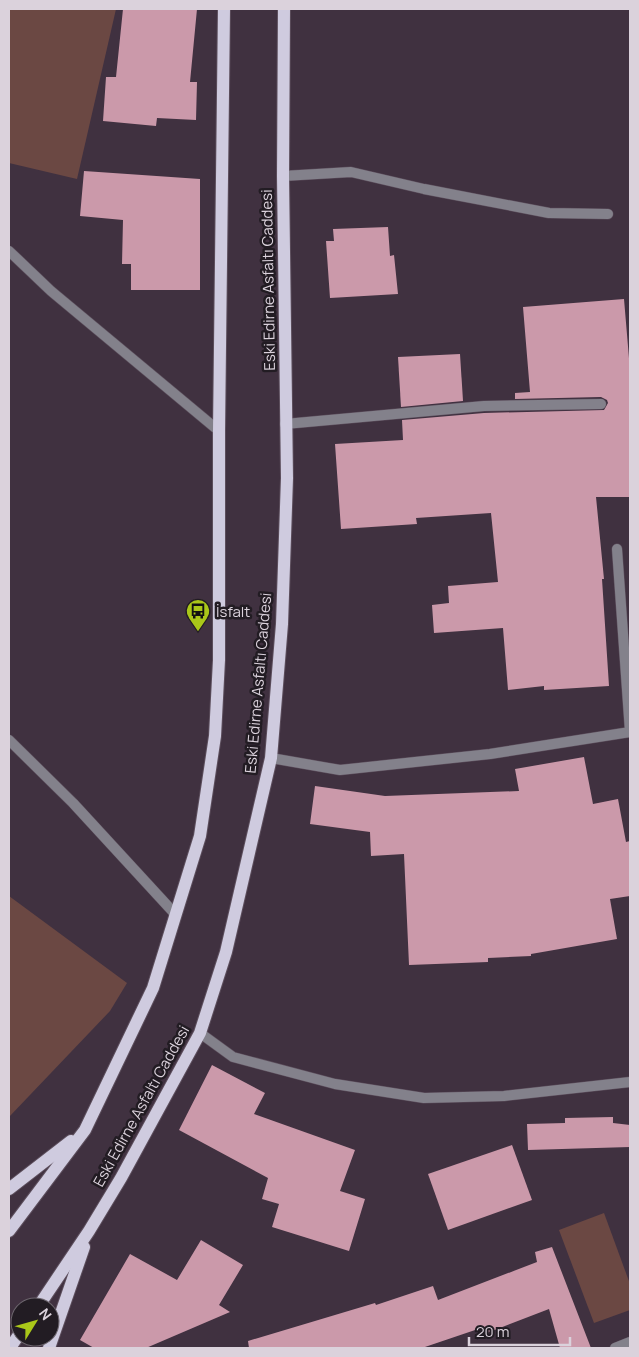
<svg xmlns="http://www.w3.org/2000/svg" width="639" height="1357" viewBox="0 0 639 1357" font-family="Manrope,sans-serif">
	<rect width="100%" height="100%" fill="#403140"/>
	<g fill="#6b4843">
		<path d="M9,9H116L77,179L9,163Z"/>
		<path d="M9,896L127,983L110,1011L9,1117Z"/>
		<path d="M604,1213L630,1284V1310L594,1323L559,1230Z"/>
	</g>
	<g fill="#cb99aa">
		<path d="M123,9H197L190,82H197L196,120L157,118L156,126L103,121L106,77H116Z"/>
		<path d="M84,171L200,179V290H131V264H122L123,220L80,216Z"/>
		<path d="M388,227L390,256L394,255L398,294L330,298L326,241H334L333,229Z"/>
		<path d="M624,299L630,370V398H629L630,497H596L604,579H602L609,686L544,690V686L508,690L503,628L434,633L432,605L449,603L448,586L498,582L491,513L416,518L417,524L341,529L335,444L403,440L402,420L484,413L604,410L608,403L607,400L601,397L515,399V393L530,392L523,307Z"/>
		<path d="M460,354L463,401L401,407L398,357Z"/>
		<path d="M584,757L593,804L618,799L626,842L630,841V896L610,899L617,939L531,954V956L488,958V962L409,965L404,854L371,856L370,832L310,824L315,786L385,796L519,791L515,769Z"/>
		<path d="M212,1065L265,1093L254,1114L355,1150L340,1191L365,1199L349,1251L272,1227L279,1204L262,1199L268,1178L179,1130Z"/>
		<path d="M613,1117V1123L630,1125V1147L528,1150L527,1124L565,1123V1118Z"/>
		<path d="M512,1145L532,1200L448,1230L428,1174Z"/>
		<path d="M201,1240L243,1265L219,1305L230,1312L146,1348H94L80,1340L130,1254L177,1280Z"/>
		<path d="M552,1247L591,1348H560L549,1309L487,1333L484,1327L422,1348H249L248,1341L375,1303L376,1305L433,1286L438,1300L537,1262L535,1252Z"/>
	</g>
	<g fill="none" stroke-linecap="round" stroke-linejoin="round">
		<g stroke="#5c4e5c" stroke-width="11">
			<g id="lane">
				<path d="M283,176L351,172L424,189L549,213L608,214"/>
				<path d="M9,251L51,291L219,431"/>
				<path d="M9,740L73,803L176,915"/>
				<path d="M615,1348L630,1342"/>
			</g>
		</g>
		<g stroke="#5c4e5c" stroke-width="11">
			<g id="street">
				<path d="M285,424L484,406L601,404"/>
				<path d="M271,758L340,770L490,754L630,732L617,549"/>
				<path d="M200,1033L233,1057L335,1084L424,1098L504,1096L630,1082"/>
			</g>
		</g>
		<g stroke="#5c4e5c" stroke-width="14">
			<g id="primary">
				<path d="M9,1189L71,1141"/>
				<path d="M9,1231L85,1130L153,988L200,836L215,736L219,660V431L224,9"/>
				<path d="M38,1307L89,1231L121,1178L200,1033L226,952L271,758L282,624L287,478L283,176L284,9"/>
				<path d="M10,1348L20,1333"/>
				<path d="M49,1348L84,1247"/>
			</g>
		</g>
		<use href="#lane" stroke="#83818b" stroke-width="10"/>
		<use href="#street" stroke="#83818b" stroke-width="10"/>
		<use href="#primary" stroke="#cfcbdf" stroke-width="12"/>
	</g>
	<defs>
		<g id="bus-pin" transform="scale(1.25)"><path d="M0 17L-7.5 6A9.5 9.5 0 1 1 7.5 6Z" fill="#aac719" stroke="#221c23"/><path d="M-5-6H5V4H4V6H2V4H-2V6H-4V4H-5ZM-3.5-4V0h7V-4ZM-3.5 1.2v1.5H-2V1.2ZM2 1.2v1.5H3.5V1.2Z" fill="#111"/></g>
	</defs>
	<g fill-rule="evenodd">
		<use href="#bus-pin" x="198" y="611"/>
	</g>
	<g text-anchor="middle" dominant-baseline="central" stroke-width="5" stroke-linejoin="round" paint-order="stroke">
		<g font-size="15" fill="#dbd2dc" stroke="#221c23">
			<text transform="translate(268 280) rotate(-91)">Eski Edirne Asfaltı Caddesi</text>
			<text transform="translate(258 683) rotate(-85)">Eski Edirne Asfaltı Caddesi</text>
			<text transform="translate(141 1106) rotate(-61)">Eski Edirne Asfaltı Caddesi</text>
		</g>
		<g font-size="15" fill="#dbd2dc" stroke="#221c23" text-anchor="start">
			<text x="216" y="611">İsfalt</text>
		</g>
	</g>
	<rect width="639" height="1357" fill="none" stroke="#dbd2dc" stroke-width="20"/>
	<g transform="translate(35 1322) rotate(53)"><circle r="24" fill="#221c23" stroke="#6c656d"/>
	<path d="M0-4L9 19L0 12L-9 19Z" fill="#aac719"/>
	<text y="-8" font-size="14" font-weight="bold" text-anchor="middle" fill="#dbd2dc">N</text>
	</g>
	<path d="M469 1337v8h101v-8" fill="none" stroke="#dbd2dc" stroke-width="2.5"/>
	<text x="476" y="1337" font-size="15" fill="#dbd2dc" stroke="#221c23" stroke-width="4" paint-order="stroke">20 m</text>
</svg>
